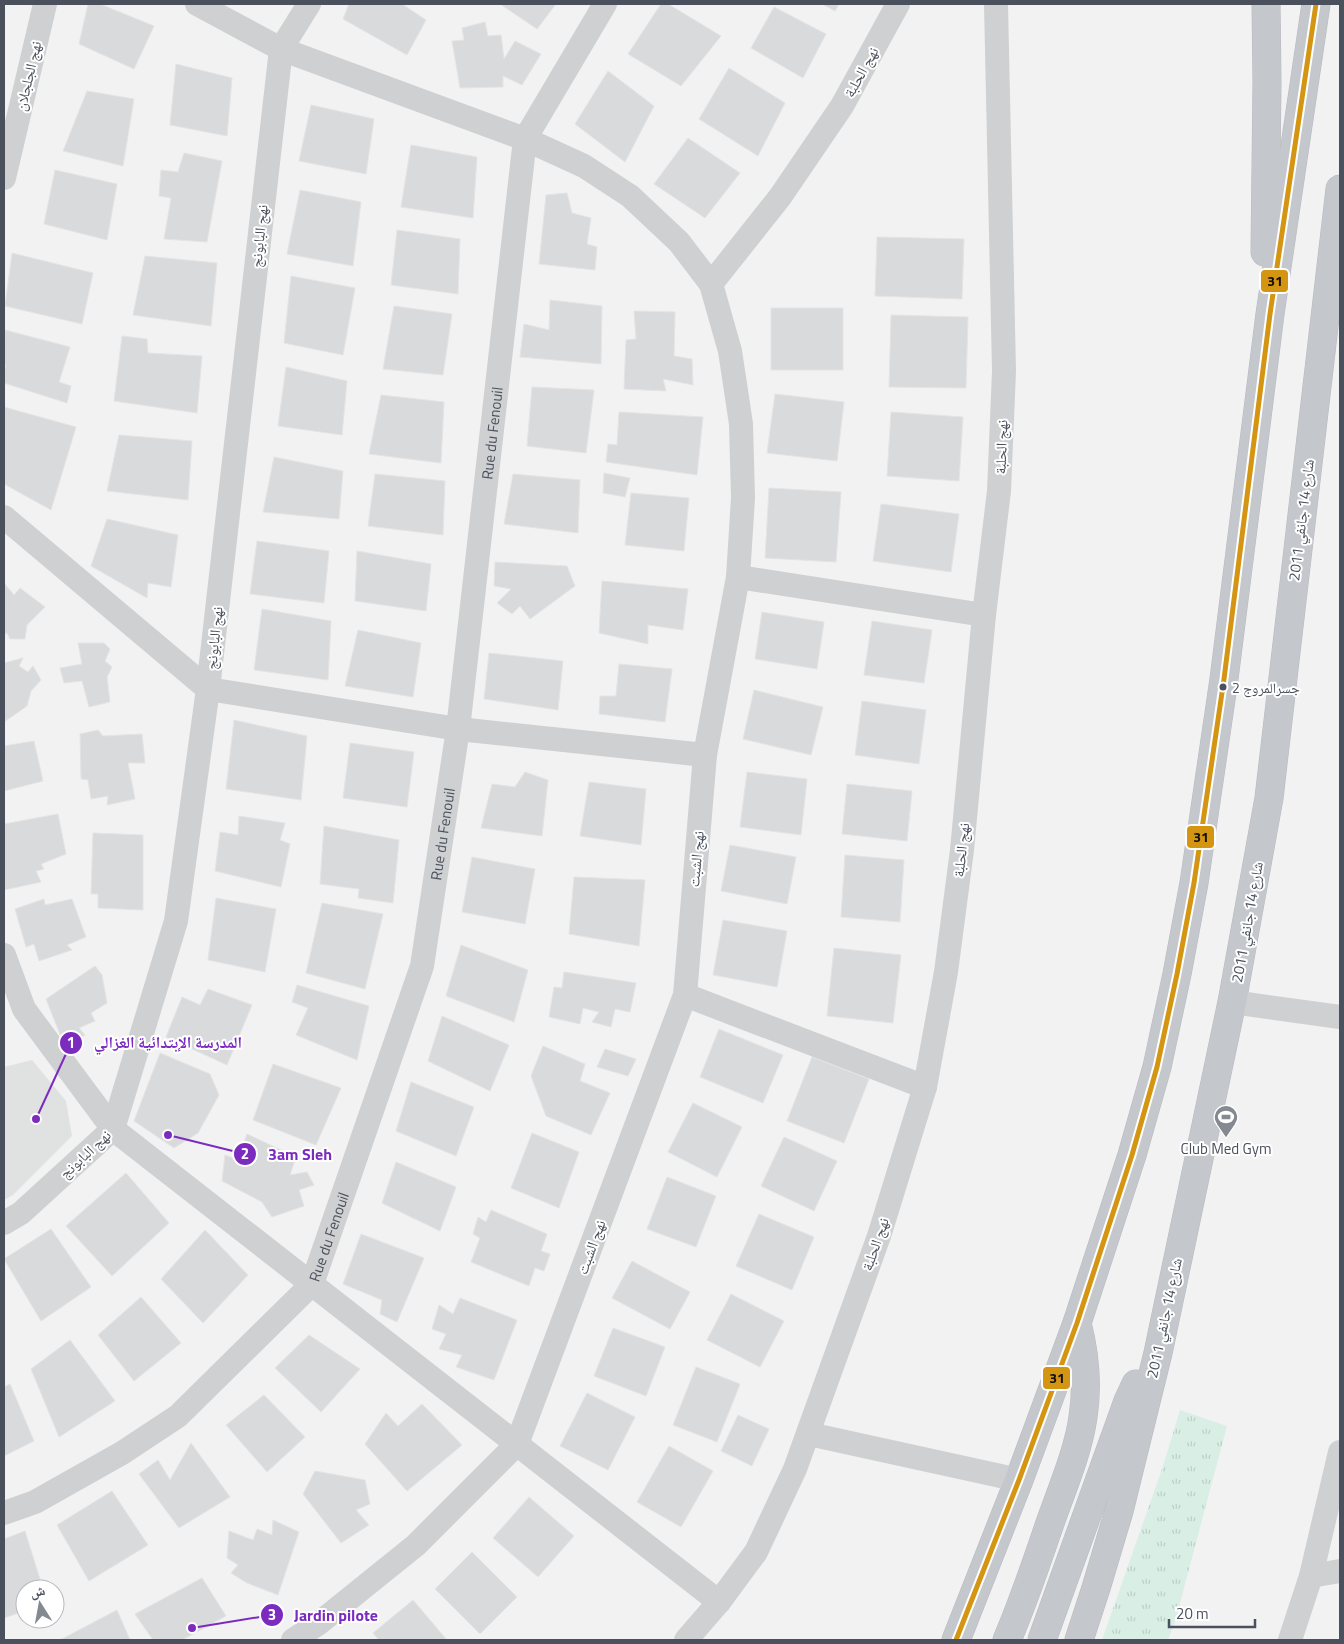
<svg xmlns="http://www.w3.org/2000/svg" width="1344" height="1644" viewBox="0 0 1344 1644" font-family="'Titillium Web','Noto Naskh Arabic',sans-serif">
	<defs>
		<pattern id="grass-tufts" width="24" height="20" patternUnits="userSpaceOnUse" patternTransform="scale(1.25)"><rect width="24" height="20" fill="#d9efe5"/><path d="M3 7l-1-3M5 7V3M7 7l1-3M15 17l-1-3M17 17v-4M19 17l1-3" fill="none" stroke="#bccfc7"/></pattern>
	</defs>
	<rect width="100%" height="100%" fill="#f2f2f2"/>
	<path fill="#e0e1e1" d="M32,1060L66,1101L72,1136L13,1195L4,1200V1067Z"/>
	<path fill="url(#grass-tufts)" d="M1180,1410L1227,1426L1175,1622L1168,1640H1102L1163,1466Z"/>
	<g fill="#d9dadc" stroke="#e4e4e5">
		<path d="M88,4H100L154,26L134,69L79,44Z"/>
		<path d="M349,4H402L426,20L407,55L343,19Z"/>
		<path d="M500,4H556L537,29Z"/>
		<path d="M661,4H668L721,36L681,86L628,54Z"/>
		<path d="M822,4H839L835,11Z"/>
		<path d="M774,7L826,34L803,78L751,48Z"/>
		<path d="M485,22L488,36L501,35L504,59L515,41L541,54L522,85L503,76V87L460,88L452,41L464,40L462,28Z"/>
		<path d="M176,64L232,78L227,136L170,125Z"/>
		<path d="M729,68L785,103L758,156L699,119Z"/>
		<path d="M608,71L654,106L625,162L575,124Z"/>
		<path d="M87,91L134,99L123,166L63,151Z"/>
		<path d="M311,105L374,119L366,174L299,161Z"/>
		<path d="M688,138L740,173L705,218L654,184Z"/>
		<path d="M411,145L477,157L473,218L401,207Z"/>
		<path d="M184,153L222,161L207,242L164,239L171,198L159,196L161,170L178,172Z"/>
		<path d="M55,170L117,184L107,240L44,224Z"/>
		<path d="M300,190L361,202L353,266L287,254Z"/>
		<path d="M567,193L572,213L591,218L587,244L597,247L595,270L539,264L546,195Z"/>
		<path d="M397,230L460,239L458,294L391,285Z"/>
		<path d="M877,237L964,239L962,299L875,296Z"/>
		<path d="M12,253L93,273L82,324L5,306Z"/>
		<path d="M145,256L217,263L211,326L133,315Z"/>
		<path d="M291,276L355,288L343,355L284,343Z"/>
		<path d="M550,300L602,306L601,364L520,357L524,324L549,330Z"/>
		<path d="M394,306L452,314L443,375L383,369Z"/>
		<rect x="771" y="308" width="72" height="62"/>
		<path d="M634,311L675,312L674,356L692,359L693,385L663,379L666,391L624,389L626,340L636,339Z"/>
		<path d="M891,315L968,317L966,388L889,387Z"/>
		<path d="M5,330L70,347L59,382L71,386L67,403L4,383V372L6,365H4Z"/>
		<path d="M122,336L147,339L148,353L202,356L197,413L114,401Z"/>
		<path d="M286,367L347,381L342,435L278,426Z"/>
		<path d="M532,387L594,390L586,453L527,446Z"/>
		<path d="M775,394L844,402L837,461L767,453Z"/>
		<path d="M381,395L444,402L441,463L369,454Z"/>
		<path d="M4,407L76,427L51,510L4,484Z"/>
		<path d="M619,412L703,417L697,475L606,462L608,444L617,445Z"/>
		<path d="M891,412L963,417L959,481L887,476Z"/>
		<path d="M119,435L192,441L188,500L107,491Z"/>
		<path d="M274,457L343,471L339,519L263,512Z"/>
		<path d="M604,473L630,478L625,497L603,493Z"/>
		<path d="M375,474L445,481L443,535L368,526Z"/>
		<path d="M513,474L580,480L578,533L504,524Z"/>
		<path d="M769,488L841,492L836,562L765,558Z"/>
		<path d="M631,493L689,498L684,551L625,545Z"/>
		<path d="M881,504L959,514L951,572L873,561Z"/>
		<path d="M107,519L178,535L171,587L148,583L147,598L91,566Z"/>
		<path d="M257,541L329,551L324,603L250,594Z"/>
		<path d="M357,551L431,564L426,611L355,601Z"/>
		<path d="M495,562L567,566L575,586L530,619L520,606L512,614L497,603L511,589L494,586Z"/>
		<path d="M602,581L688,589L683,630L648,625V644L599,633Z"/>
		<path d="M4,583L14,595L20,588L45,607L27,625L25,639H10L7,633L4,634Z"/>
		<path d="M262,609L331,621L328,680L254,670Z"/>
		<path d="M762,612L824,622L817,669L755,659Z"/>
		<path d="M872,621L932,630L924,683L864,675Z"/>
		<path d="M358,630L421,643L413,697L345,686Z"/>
		<path d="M78,643H104L110,649L105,661L112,667L107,677L110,702L89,707L82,681L64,683L60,668L82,664Z"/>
		<path d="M489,653L563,661L558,710L484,699Z"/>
		<path d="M23,658L19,666L28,672L33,666L41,680L31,691L27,706L4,722V663Z"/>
		<path d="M619,664L672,669L665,722L599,714L600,696H616Z"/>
		<path d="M754,690L823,707L811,755L743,739Z"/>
		<path d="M862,701L926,710L919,764L855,755Z"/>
		<path d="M234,720L307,736L301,800L226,789Z"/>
		<path d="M98,730L103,736L142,734L145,763H128L135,799L107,805L108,796L91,799L88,780L81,779L80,734Z"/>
		<path d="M34,741L43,781L4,791V746Z"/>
		<path d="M350,743L414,752L407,807L343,798Z"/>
		<path d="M525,772L548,780L542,836L481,828L492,784L515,787Z"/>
		<path d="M747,772L807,779L801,835L740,827Z"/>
		<path d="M589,782L646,789L641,845L580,836Z"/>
		<path d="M847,784L912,791L907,841L842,834Z"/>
		<path d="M58,814L66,854L41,864L44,869L36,871L41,882L4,890V824Z"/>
		<path d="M239,816L285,823L280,840L290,844L281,887L215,871L220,832L238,835Z"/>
		<path d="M324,826L399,840L393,903L358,898L359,889L320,884Z"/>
		<path d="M93,833L143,835V910L98,908V894H91Z"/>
		<path d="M730,845L796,857L787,904L721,891Z"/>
		<path d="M845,855L904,860L900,922L841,917Z"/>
		<path d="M472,857L535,869L525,924L462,912Z"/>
		<path d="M574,877L645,880L639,946L569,934Z"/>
		<path d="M216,898L276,909L265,972L208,960Z"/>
		<path d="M44,899L45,905L72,899L86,937L67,945L72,950L39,961L34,944L26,947L15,909Z"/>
		<path d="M322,903L383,914L365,989L306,973Z"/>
		<path d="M723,920L787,931L777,987L713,975Z"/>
		<path d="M461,945L528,970L514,1022L446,996Z"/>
		<path d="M834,948L901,955L893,1023L827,1016Z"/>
		<path d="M95,966L102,975L107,1003L91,1013L95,1021L79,1028L85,1035L65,1047L46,999Z"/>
		<path d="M564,972L636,983L630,1012L615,1009L611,1027L592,1022L599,1012L583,1008L580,1024L549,1017L554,987L562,988Z"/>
		<path d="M297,985L369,1006L357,1060L296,1035L308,1008L292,1002Z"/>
		<path d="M208,989L252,1005L227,1065L166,1037L182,997L200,1005Z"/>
		<path d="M442,1016L509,1045L490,1091L428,1061Z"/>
		<path d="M719,1029L783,1055L763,1103L700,1077Z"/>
		<path d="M543,1046L585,1064L580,1081L610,1093L591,1135L546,1116L531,1076Z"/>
		<path d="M605,1049L636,1059L628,1076L597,1067Z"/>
		<path d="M160,1053L210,1074L219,1095L198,1133L174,1148L134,1121Z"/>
		<path d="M812,1057L869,1079L844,1143L787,1121Z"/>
		<path d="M273,1064L341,1088L316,1145L253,1120Z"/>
		<path d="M411,1082L474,1107L456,1156L396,1131Z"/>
		<path d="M693,1103L742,1127L717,1177L668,1152Z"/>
		<path d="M532,1133L579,1152L559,1208L511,1188Z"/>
		<path d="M247,1134L296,1157L290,1175L307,1172L314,1185L299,1190L304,1206L272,1217L262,1202L222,1181L225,1155L238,1160Z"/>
		<path d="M784,1137L837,1161L814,1211L761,1186Z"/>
		<path d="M396,1162L456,1187L440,1231L382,1203Z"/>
		<path d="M126,1173L169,1223L112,1276L66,1226Z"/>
		<path d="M667,1177L716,1196L696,1247L647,1229Z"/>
		<path d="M491,1210L547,1234L541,1251L550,1254L544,1271L535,1268L529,1286L471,1262L480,1238L473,1234L478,1217L486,1222Z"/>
		<path d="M759,1214L814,1237L792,1290L736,1266Z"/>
		<path d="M51,1229L91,1287L41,1321L4,1259Z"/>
		<path d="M205,1230L248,1275L203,1323L161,1279Z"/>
		<path d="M361,1234L424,1258L397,1322L380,1314L382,1300L343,1284Z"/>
		<path d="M632,1261L690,1292L670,1329L612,1298Z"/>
		<path d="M731,1294L784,1321L760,1367L707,1340Z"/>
		<path d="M141,1297L181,1343L134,1381L98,1335Z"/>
		<path d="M460,1298L517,1320L494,1380L456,1367L462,1355L439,1349L446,1334L432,1329L439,1305L453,1314Z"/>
		<path d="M613,1328L665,1347L646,1396L594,1376Z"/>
		<path d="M309,1335L360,1369L321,1412L275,1368Z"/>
		<path d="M70,1340L115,1401L59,1437L31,1369Z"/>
		<path d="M696,1367L740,1384L717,1442L673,1425Z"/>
		<path d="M10,1384L34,1441L4,1456V1387Z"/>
		<path d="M587,1393L635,1417L608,1470L560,1446Z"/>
		<path d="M264,1395L305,1437L267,1472L226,1425Z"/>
		<path d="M422,1404L462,1445L407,1491L365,1444L386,1413L398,1426Z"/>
		<path d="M738,1415L769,1429L752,1466L721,1451Z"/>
		<path d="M191,1443L230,1497L179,1528L139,1474L158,1460L170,1480Z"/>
		<path d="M669,1446L713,1471L681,1527L637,1502Z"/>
		<path d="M315,1471L365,1480L370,1504L356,1510L369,1525L341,1543L303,1494Z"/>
		<path d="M112,1491L148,1545L89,1581L57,1525Z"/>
		<path d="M529,1497L574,1536L538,1577L493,1538Z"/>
		<path d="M273,1520L299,1532L278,1595L247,1583L231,1573L238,1565L227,1558L229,1531L253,1540L257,1529L272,1535Z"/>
		<path d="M25,1531L43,1589H25V1611L4,1618V1539Z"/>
		<path d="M472,1552L517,1597L480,1634L435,1589Z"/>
		<path d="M202,1578L226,1616L182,1640H153L135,1614Z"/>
		<path d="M413,1600L447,1640H379L373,1633Z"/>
		<path d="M117,1610L130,1640H60Z"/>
	</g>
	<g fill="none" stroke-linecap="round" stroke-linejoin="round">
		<g stroke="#b8bac0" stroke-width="29">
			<g id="trunk">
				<path d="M1265,252L1267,82L1266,4"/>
				<path d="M956,1640L1019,1480L1077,1323L1132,1155L1157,1067L1177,974L1194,883L1224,679L1270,314L1316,4"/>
				<path d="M1007,1640C1023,1603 1036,1564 1049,1526C1061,1491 1078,1453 1083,1417C1088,1385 1085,1354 1077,1323"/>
				<path d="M1042,1640L1128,1401L1136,1384"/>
				<path d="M1079,1640L1096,1588L1119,1511L1158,1353L1232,1002L1269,798L1340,189"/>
			</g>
		</g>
		<g stroke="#ced0d2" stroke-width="24">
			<path d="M197,4L281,49L525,139L584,166L630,196L679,242L711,284L730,351L741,424L743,498L738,577L705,755L685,995L517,1444L416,1545L318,1624L293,1640"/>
			<path d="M4,178L45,4"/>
			<path d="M711,284L780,197L842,106L898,4"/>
			<path d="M4,517L208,689L458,729L705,755"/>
			<path d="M738,577L984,615"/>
			<path d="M4,955L24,1009L113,1129L719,1602"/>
			<path d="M685,995L925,1087"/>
			<path d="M1232,1002L1340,1017"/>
			<path d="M4,1223L21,1213L113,1129L176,921L208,689L281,49L309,4"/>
			<path d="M809,1434L1019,1480"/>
			<path id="s1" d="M4,1513L35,1502L122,1453L178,1416L312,1284L422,966L458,729L525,139L605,4"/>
			<path d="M1311,1576L1340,1571"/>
			<path d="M686,1640L719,1602L756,1552L795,1469L879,1236L925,1087L946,972L962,850L984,615L999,491L1004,371L996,4"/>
			<path d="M1290,1640L1311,1576L1340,1452"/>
		</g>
		<use href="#trunk" stroke="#c4c7cb" stroke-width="28"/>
		<g stroke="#fff" stroke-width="9">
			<path id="bus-1" d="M956,1640L1019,1480L1077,1323L1132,1155L1157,1067L1177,974L1194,883L1224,679L1270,314L1316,4"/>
		</g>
		<use href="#bus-1" stroke="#d49513" stroke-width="5"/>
	</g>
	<defs>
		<g id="stadium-pin" transform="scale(1.25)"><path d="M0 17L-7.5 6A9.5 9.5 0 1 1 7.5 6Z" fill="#858991" stroke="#fff"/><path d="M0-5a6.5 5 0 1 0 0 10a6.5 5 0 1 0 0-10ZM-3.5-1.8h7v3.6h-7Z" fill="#fff"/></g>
	</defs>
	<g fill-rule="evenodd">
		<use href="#stadium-pin" x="1226" y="1117"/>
	</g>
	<circle fill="#4a515d" stroke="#fff" stroke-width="2" cx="1223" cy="687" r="4.5"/>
	<g text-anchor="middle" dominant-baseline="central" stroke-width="4" stroke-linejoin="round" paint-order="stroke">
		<g font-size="14" fill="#4a515d" stroke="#fff" text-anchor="start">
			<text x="1232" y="687">جسرالمروج 2</text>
		</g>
		<g font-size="15" fill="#4a515d" stroke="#fff">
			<text transform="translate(861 72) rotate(-61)">نهج الحلبة</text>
			<text transform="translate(28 76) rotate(-77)">نهج الجلجلان</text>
			<text transform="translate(259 236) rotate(-84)">نهج البابونج</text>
			<text stroke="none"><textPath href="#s1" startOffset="1262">Rue du Fenouil</textPath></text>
			<text transform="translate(1001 447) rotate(-88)">نهج الحلبة</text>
			<text transform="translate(1301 520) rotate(-83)">شارع 14 جانفي 2011</text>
			<text transform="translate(214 638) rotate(-84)">نهج البابونج</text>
			<text stroke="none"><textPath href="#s1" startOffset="858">Rue du Fenouil</textPath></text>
			<text transform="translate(961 850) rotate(-84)">نهج الحلبة</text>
			<text transform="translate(696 859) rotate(-85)">نهج الشبت</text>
			<text transform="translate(1247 922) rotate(-80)">شارع 14 جانفي 2011</text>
			<text transform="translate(85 1154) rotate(-43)">نهج البابونج</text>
			<text stroke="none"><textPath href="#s1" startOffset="438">Rue du Fenouil</textPath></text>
			<text transform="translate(875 1244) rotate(-71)">نهج الحلبة</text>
			<text transform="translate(591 1247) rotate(-70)">نهج الشبت</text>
			<text transform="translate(1164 1318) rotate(-78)">شارع 14 جانفي 2011</text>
		</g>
		<g font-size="15" fill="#4a515d" stroke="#fff">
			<text x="1226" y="1148">Club Med Gym</text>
		</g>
	</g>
	<path fill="none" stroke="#7b2cbf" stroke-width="2" d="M36 1119L71 1043M168 1135L245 1154M192 1628L272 1615"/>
	<g fill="#7b2cbf" stroke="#fff" stroke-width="2">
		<circle cx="36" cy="1119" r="5"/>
		<circle cx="168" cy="1135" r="5"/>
		<circle cx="192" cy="1628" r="5"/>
		<circle cx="71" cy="1043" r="12"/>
		<circle cx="245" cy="1154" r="12"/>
		<circle cx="272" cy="1615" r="12"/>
	</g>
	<g font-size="15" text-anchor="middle" font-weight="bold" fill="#fff">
		<text x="71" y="1048">1</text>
		<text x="245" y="1159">2</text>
		<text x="272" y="1620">3</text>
	</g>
	<g font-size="16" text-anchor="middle" font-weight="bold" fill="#7b2cbf" stroke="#fff" stroke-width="4" stroke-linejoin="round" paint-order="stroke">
		<text x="168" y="1048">المدرسة الإبتدائية الغزالي</text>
		<text x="300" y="1160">3am Sleh</text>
		<text x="336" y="1621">Jardin pilote</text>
	</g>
	<g stroke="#fff" stroke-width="2">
		<rect x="1260" y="269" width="29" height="24" rx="5" fill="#d49513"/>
		<rect x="1186" y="825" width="29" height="24" rx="5" fill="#d49513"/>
		<rect x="1042" y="1366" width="29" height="24" rx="5" fill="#d49513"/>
	</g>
	<g font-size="14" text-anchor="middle" font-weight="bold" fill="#111">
		<text x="1275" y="286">31</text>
		<text x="1201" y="842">31</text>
		<text x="1057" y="1383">31</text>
	</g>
	<rect width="1344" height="1644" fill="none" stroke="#4a515d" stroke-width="10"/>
	<g transform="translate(40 1604) rotate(349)"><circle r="24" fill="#ffffff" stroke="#b7b9be"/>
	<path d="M0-4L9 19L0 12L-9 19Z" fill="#858991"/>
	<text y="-8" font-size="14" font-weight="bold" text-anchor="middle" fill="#4a515d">ش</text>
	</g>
	<path d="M1169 1619v8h86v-8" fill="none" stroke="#4a515d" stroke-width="2.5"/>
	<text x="1176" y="1619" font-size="15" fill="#4a515d" stroke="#ffffff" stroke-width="4" paint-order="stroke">20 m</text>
</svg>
